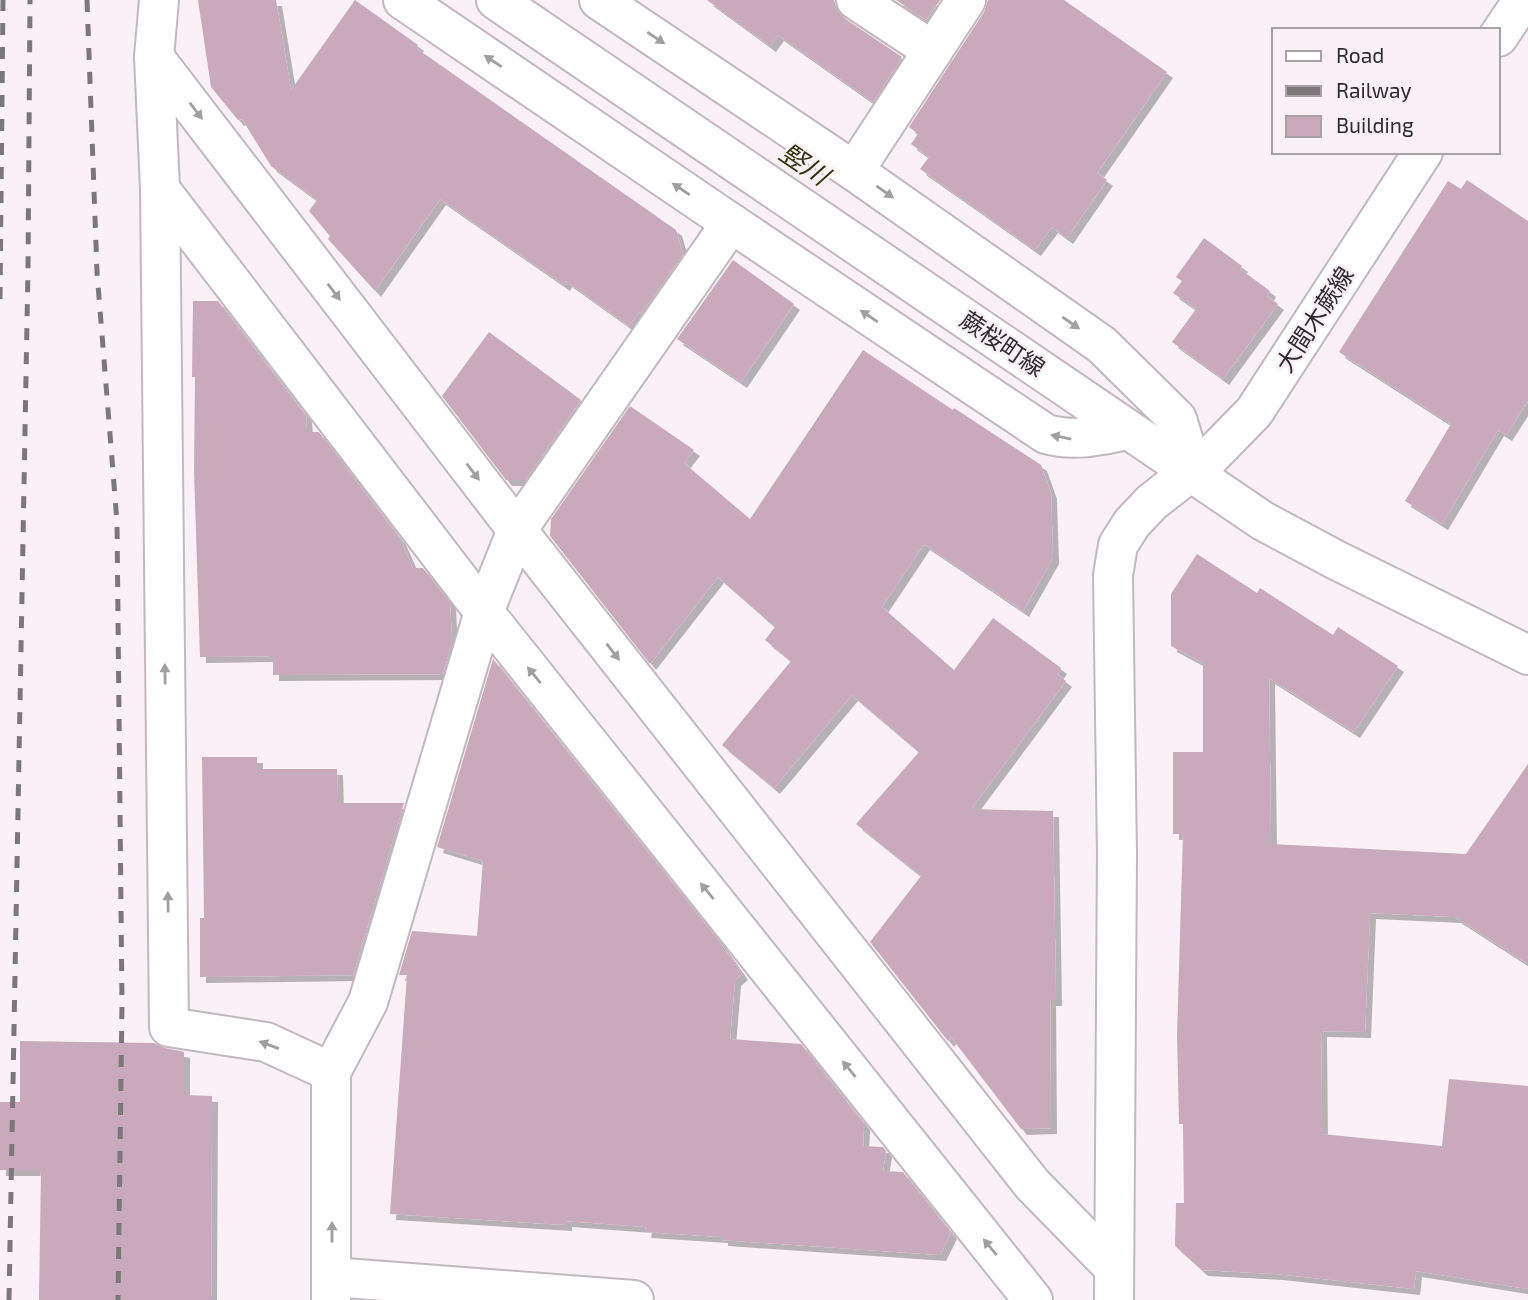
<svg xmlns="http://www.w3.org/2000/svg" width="1528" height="1300" viewBox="0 0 1528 1300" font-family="'Exo 2','Noto Sans JP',sans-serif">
	<defs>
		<filter id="shadow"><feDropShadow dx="6" dy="6" stdDeviation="0" flood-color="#0004"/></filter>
	</defs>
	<rect width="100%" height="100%" fill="#faf0f6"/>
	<g fill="#c9a9bc" filter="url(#shadow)">
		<path d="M198,0H276L291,90L355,0L418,45L416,48L676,230L683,254L641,314L639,312L629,326L566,281L564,285L440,199L375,291L328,239L330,236L309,211L317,200L271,166L242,119L238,120L211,87Z"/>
		<path d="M707,0H834L837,10L844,18L902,57L873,102L778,35L770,46Z"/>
		<path d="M896,0H940L926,20Z"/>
		<path d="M988,0H1064L1167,72L1097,173L1107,180L1067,238L1052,227L1035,250L920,169L929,157L911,144L918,134L909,127L984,12Z"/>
		<path d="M1467,180L1528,221V401L1506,435L1498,430L1442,524L1405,501L1451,424L1339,352L1448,181L1461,189Z"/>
		<path d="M1204,238L1242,266L1240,269L1270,291L1267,296L1278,304L1223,379L1172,342L1196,309L1173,293L1182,281L1176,277Z"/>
		<path d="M733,260L794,304L741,382L677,339Z"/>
		<path d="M193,301H218L306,416L307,432H319L400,539L413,568H423L450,603L452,641L443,674L273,675V656L200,657L194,471L195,377H192Z"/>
		<path d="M489,332L581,400L525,480H506L442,396Z"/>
		<path d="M863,350L953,410L954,408L1041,465L1051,493L1053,558L1023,611L924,544L882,607L954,670L993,618L1061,668L1057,674L1066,681L971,809L1053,811L1056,1000H1050L1051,1128L1021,1129L951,1037L948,1041L870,942L921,876L856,824L919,752L852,695L774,788L722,745L791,661L765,640L775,627L718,577L650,664L550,536L551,519L630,406L694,450L684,463L750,519Z"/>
		<path d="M1197,554L1257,593L1260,588L1333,635L1338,627L1398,666L1354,732L1269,678L1271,844L1466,854L1528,764V964L1455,917L1370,913L1365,1032L1321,1031L1322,1134L1442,1146L1449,1079L1528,1086V1289L1416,1271L1414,1289L1277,1274L1202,1270L1175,1246L1176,1203H1184L1183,1124H1179L1177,1035L1183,834H1173V752H1203V663L1171,646V594Z"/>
		<path d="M493,659L719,941L742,974L735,980L730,1039L801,1044L864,1124L863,1146L883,1147L886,1151L883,1171L903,1172L951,1233L940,1255L722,1240V1237L645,1232L646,1227L566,1221V1225L390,1214L407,975H399L412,931L477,936L483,861L437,847Z"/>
		<path d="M202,757H257V769H337L338,803H404L353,975L200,977V918H204Z"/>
		<path d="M20,1041L154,1043L165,1048L184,1052V1095L212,1096L211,1300H39L41,1170H0V1102H20Z"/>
	</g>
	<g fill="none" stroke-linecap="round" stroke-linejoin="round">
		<g stroke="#c2b8bd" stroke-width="42">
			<g id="street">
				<path d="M159,0L154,57L160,189L169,1027L266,1042L331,1072V1300"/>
				<path d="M403,0L731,223L1046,434C1074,442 1099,436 1128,430"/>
				<path d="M599,0L854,171L1102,345L1177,419L1185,445L1188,472"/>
				<path d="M856,0L933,51"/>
				<path d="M154,57L517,530L1032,1184L1114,1268"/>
				<path d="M854,171L966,0"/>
				<path d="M160,189L484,612L1033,1300"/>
				<path d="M331,1072L368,1002L484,612L517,530L731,223"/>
			</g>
		</g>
		<g stroke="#c2b8bd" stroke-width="42">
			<g id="secondary">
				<path d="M496,0L1263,521L1336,560L1528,655"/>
				<path d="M1498,37L1523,0"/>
				<path d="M332,1277L634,1300"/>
				<path d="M1114,1300L1117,854L1113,575L1118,545L1132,523L1152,502L1211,456L1254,412L1423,152"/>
			</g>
		</g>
		<use href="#street" stroke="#fff" stroke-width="38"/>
		<use href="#secondary" stroke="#fff" stroke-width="38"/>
		<g stroke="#7d777a" stroke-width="5" stroke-dasharray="12 12" stroke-linecap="butt">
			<path d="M87,0L97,272L117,522L122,1004L118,1300"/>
			<path d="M0,299L3,0"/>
			<path d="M9,1300L28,269L30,0"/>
		</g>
	</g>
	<defs><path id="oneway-solid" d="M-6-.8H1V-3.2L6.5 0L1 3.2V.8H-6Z" transform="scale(1.75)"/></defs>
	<g fill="#a1a0a0">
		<use href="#oneway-solid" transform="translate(656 38) rotate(34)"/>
		<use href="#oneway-solid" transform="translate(493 61) rotate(-146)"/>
		<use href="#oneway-solid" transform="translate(196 111) rotate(53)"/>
		<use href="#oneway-solid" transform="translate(681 189) rotate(-146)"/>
		<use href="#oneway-solid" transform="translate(885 192) rotate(35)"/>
		<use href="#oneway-solid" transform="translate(334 292) rotate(53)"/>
		<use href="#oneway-solid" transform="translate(869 316) rotate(-146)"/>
		<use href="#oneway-solid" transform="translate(1071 323) rotate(35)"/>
		<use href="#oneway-solid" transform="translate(1061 437) rotate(-169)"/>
		<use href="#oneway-solid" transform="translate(473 472) rotate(53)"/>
		<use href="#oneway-solid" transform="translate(613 652) rotate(52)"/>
		<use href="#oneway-solid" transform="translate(165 674) rotate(-91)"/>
		<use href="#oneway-solid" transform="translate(534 675) rotate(-129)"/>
		<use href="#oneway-solid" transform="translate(707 891) rotate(-129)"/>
		<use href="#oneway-solid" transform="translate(168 902) rotate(-91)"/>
		<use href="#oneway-solid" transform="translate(269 1045) rotate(-160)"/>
		<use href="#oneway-solid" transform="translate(849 1069) rotate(-129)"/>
		<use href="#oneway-solid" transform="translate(332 1232) rotate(-90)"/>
		<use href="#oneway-solid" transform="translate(990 1247) rotate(-129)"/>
	</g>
	<g text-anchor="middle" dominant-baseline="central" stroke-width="5" stroke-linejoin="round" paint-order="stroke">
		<g font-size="24" fill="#2f2b2d" stroke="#faf0f6">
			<text transform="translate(1314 319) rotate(-57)">大間木蕨線</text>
			<text transform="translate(1003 343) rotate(34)">蕨桜町線</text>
		</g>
		<g font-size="26" font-style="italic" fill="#303309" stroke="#faf0f6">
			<text transform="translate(805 163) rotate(34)">竪川</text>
		</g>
	</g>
	<rect x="1272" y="28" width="228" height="126" fill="#faf0f6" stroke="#a9a1a6" stroke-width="2"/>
	<rect x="1286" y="51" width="35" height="10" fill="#ffffff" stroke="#a9a1a6" stroke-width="2"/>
	<text x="1336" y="63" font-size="21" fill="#2f2b2d">Road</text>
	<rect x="1286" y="86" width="35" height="10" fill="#7d777a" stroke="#a9a1a6" stroke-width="2"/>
	<text x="1336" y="98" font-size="21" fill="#2f2b2d">Railway</text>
	<rect x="1286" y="116" width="35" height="21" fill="#c9a9bc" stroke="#a9a1a6" stroke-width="2"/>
	<text x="1336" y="133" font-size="21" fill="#2f2b2d">Building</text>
</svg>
